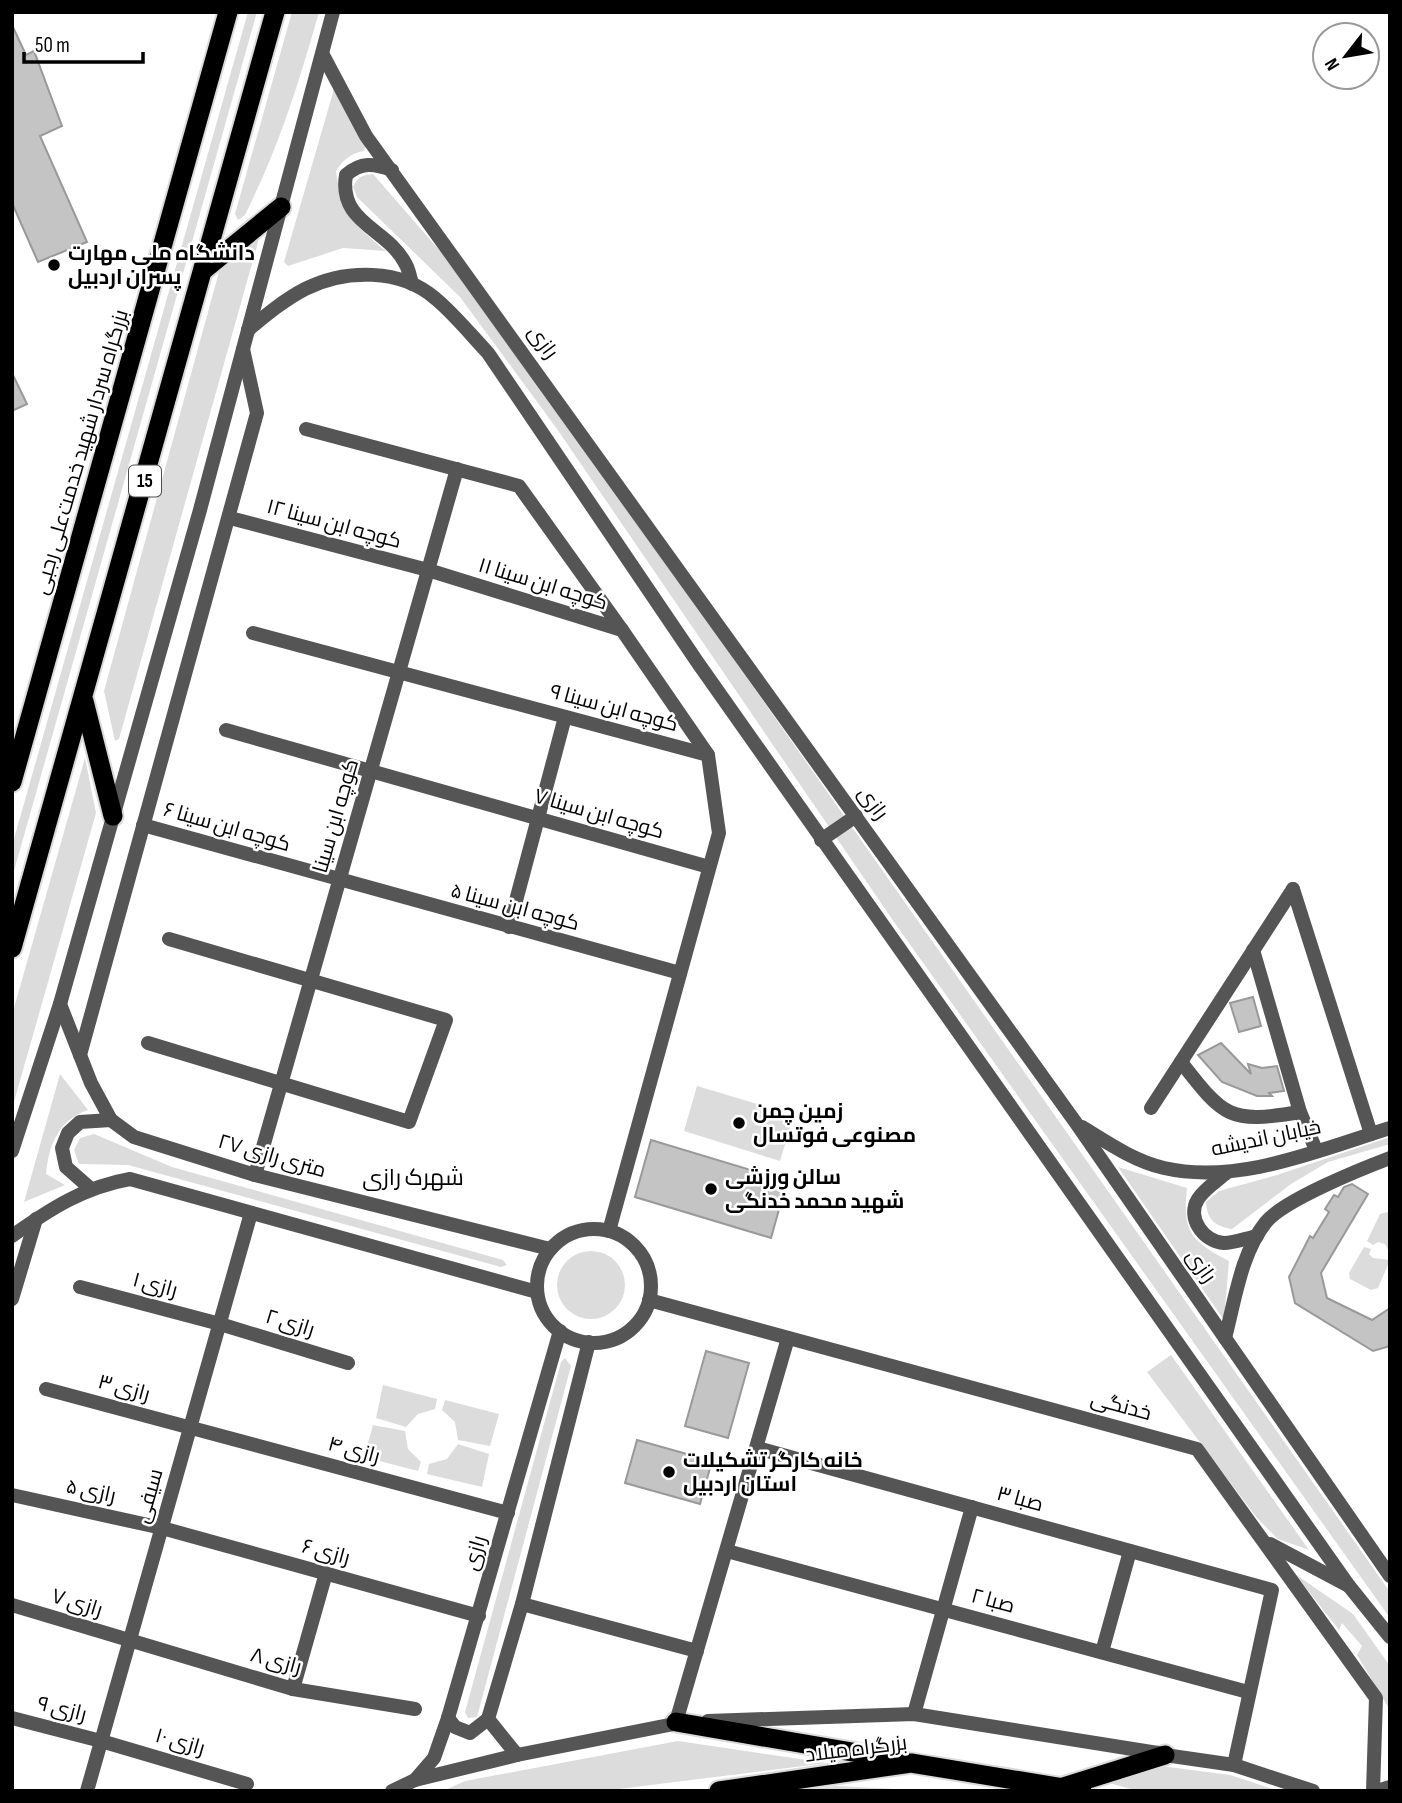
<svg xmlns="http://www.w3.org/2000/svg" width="1402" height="1803" viewBox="0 0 1402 1803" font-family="'Sofia Sans Condensed',Cairo,sans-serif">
	<rect width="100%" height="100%" fill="#fff"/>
	<g fill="#dcdcdc">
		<path d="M248,12H257L12,878V846Z"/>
		<path d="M292,12H319C298,86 279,146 245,215L238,220L235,214Z"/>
		<path d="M334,89L366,146L364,151C351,153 343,160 336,171C341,212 355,226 386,251L343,248L288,266L284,262Z"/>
		<path d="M373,174L440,251L567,422L1390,1592V1618L894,922L557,429L460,297L357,197L353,187C357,177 362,175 373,174Z"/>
		<path d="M260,235L119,739L115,741L104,691L222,261Z"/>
		<path d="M85,758L96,813L12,1109V1015Z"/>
		<path d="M60,1074L88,1110C58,1120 49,1145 46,1174L65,1185L24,1202Z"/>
		<path d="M697,1086L794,1115L780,1161L684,1131Z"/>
		<path d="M94,1134L172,1167L503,1260L507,1265L501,1267L128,1165L79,1164L74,1150L80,1138Z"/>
		<path d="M1390,1137V1144L1328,1162L1291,1184L1232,1229C1215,1226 1207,1220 1206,1202L1219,1191L1277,1175Z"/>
		<path d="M1118,1167L1187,1188C1182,1232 1191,1241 1229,1261L1224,1320Z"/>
		<path d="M1387,1212L1390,1213V1254L1385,1244L1378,1242L1373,1245L1367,1241L1380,1214Z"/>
		<path d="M1364,1247L1371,1249L1369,1254L1373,1258L1390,1260L1378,1288L1371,1290L1350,1279L1349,1273Z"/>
		<circle cx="591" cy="1285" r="34"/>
		<path d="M1171,1355L1309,1550L1278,1539L1257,1518L1147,1372Z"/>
		<path d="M565,1358L571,1366L477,1717L468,1718L465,1712L561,1362Z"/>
		<path d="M383,1385L437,1399L435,1409L418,1414L406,1427L376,1418Z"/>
		<path d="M445,1400L499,1414L490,1446L458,1440L455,1422L442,1410Z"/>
		<path d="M373,1425L405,1431L408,1449L421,1462L418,1471L364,1457Z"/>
		<path d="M458,1444L489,1454L482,1487L427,1474L429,1464L447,1459Z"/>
		<path d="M1295,1574L1353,1614L1390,1666V1710L1357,1655L1362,1646L1342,1623L1339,1630Z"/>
		<path d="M678,1741L827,1763L603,1791H443L465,1781Z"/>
		<path d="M1161,1766L1230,1775L1279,1791H1138L1109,1783Z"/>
		<path d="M836,1786L937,1791H794Z"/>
	</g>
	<g fill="#c4c4c4" stroke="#999" stroke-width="2">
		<path d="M12,25L26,55L34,51L62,126L40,136L87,242L38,262L12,203Z"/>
		<path d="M12,373L27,404L12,411Z"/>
		<path d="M1253,997L1261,1026L1239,1032L1230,1003Z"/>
		<path d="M1221,1043L1251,1074L1248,1064L1262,1068L1277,1066L1284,1091L1269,1093L1272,1096H1257L1222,1082L1198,1055Z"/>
		<path d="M651,1140L787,1181L771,1238L635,1197Z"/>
		<path d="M1352,1184L1368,1194L1321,1273L1327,1298L1372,1320L1390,1308V1346L1373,1351L1295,1303L1289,1277L1310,1236L1313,1238L1329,1212L1325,1209L1334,1195L1338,1197L1344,1187Z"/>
		<path d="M706,1351L749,1363L728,1438L685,1426Z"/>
		<path d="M637,1440L712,1461L700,1504L625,1483Z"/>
	</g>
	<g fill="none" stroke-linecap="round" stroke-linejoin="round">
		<g stroke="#dbdbdb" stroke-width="23">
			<g id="trunk">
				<path d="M205,269L281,207"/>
				<path d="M84,701L113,816"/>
				<path d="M12,782L228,12"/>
				<path d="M12,948L275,12"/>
				<path d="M676,1722L893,1759"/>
				<path d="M1063,1787L1165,1755"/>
				<path d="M719,1791L911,1763L1082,1791"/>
			</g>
		</g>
		<g stroke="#555" stroke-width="14">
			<path d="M306,429L519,486L622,630"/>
			<path d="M230,518L428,570L622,630L708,755"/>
			<path d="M253,633L708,755L719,833L609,1231"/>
			<path d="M226,730L709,867"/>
			<path d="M143,825L680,973"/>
			<path d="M1293,889L1371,1134"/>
			<path d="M509,927L565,717"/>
			<path d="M1253,950L1300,1112L1316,1150"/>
			<path d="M148,1043L409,1122L446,1020L169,939"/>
			<path d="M80,1055L257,413L243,349"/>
			<path d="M1181,1062C1224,1117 1229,1124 1300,1112"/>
			<path d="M1151,1108L1293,889"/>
			<path d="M255,1175L457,469"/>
			<circle cx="594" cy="1286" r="57"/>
			<path d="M80,1287L220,1324L348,1363"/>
			<path d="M12,1299L36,1219"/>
			<path d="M649,1300L1197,1449L1376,1698L1373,1791"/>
			<path d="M46,1389L508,1513"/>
			<path d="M757,1448L1272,1590L1234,1765"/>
			<path d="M12,1495L162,1528L479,1616"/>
			<path d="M1270,1544L1349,1586"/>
			<path d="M727,1551L1248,1692"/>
			<path d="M522,1604L697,1651"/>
			<path d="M12,1605L293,1689L415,1709"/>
			<path d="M1102,1652L1130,1551"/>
			<path d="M293,1689L326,1573"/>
			<path d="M914,1714L972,1507"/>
			<path d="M12,1718L101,1741L247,1784"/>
			<path d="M448,1718L455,1727L470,1733L488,1719"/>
			<path d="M708,1721L914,1714L1164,1754"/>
			<path d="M676,1722L788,1338"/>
			<path d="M517,1755L488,1719L522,1604L589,1342"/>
			<path d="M415,1780L434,1758L448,1718L560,1331"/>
			<path d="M87,1791L251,1213"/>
			<path d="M392,1791L415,1780L517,1755L684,1722"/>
		</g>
		<g stroke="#555" stroke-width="14">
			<path d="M323,55L366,136L1076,1123L1390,1576"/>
			<path d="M392,170C373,163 361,162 346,175C338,223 387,228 405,263C409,269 410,277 412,284"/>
			<path d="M248,330C266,315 284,300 305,289C345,269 401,268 436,299C455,315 471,335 488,353L698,663L1349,1586L1390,1637"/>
			<path d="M821,840L856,816"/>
			<path d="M60,1004L91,1083L111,1120L134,1137L255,1175L550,1249"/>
			<path d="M1082,1127C1108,1143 1134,1161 1164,1168C1238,1185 1319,1150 1390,1128"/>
			<path d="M12,1151L60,1004L200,510L333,12"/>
			<path d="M1226,1173C1217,1181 1204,1189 1198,1199C1186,1218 1204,1242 1224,1243C1234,1243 1247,1238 1257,1236"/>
			<path d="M91,1189L66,1167L62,1148L68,1133L80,1122L111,1120"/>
			<path d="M12,1236C50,1209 84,1187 130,1179L537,1292"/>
			<path d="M1225,1338C1235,1300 1241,1253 1266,1222C1284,1200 1361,1169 1390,1158"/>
			<path d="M1165,1755L1234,1765L1313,1791"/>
			<path d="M1377,1791L1390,1787"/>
		</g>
		<use href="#trunk" stroke="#000" stroke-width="19"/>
	</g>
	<g fill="#000" stroke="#fff" stroke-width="2.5">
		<circle cx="54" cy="265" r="7"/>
		<circle cx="739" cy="1123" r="7"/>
		<circle cx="711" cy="1189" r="7"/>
		<circle cx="669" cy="1472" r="7"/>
	</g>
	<g text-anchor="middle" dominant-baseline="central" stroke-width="5" stroke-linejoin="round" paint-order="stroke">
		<rect fill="#fff" stroke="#4c4c4c" stroke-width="2" x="129" y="465.5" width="32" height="31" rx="5"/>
		<g font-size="19" font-weight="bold" fill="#000">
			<text x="145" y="481">15</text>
		</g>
		<g font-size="21" font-weight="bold" fill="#000" stroke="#fff" text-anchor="start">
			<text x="68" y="253">دانشگاه ملی مهارت<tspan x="68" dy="24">پسران اردبیل</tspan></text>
			<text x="753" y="1111">زمین چمن<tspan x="753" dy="24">مصنوعی فوتسال</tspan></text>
			<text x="725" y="1177">سالن ورزشی<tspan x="725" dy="24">شهید محمد خدنگی</tspan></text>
			<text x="683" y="1460">خانه کارگر تشکیلات<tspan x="683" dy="24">استان اردبیل</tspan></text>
		</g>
		<g font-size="21" fill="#000" stroke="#fff">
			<text transform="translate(543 342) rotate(54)">رازی</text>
			<text transform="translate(81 452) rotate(-74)">بزرگراه سردار شهید خدمت‌علی رجبی</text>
			<text transform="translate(334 524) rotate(15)">کوچه ابن سینا ۱۲</text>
			<text transform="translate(543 584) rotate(17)">کوچه ابن سینا ۱۱</text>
			<text transform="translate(614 708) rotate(15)">کوچه ابن سینا ۹</text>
			<text transform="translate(873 803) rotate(54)">رازی</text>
			<text transform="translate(599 814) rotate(16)">کوچه ابن سینا ۷</text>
			<text transform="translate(336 816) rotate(-74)">کوچه ابن سینا</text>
			<text transform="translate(227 827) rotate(16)">کوچه ابن سینا ۶</text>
			<text transform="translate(515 907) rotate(15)">کوچه ابن سینا ۵</text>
			<text transform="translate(1266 1138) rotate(-12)">خیابان اندیشه</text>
			<text transform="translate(272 1156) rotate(16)">۲۷ متری رازی</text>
			<text transform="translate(1201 1266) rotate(55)">رازی</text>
			<text transform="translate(155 1285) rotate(15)">رازی ۱</text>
			<text transform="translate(290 1323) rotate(17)">رازی ۲</text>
			<text transform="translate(124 1388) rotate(15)">رازی ۳</text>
			<text transform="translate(1121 1406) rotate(15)">خدنگی</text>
			<text transform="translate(354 1450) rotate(15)">رازی ۴</text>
			<text transform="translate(91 1491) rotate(12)">رازی ۵</text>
			<text transform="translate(149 1496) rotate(-74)">سیفی</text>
			<text transform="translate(1020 1499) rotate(15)">صبا ۳</text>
			<text transform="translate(326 1552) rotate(15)">رازی ۶</text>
			<text transform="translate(475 1553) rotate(-74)">رازی</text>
			<text transform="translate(993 1601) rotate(15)">صبا ۲</text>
			<text transform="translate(77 1603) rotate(17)">رازی ۷</text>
			<text transform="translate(276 1661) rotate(15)">رازی ۸</text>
			<text transform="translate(62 1709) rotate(14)">رازی ۹</text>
			<text transform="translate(180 1742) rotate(16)">رازی ۱۰</text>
			<text transform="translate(856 1749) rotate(-7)">بزرگراه میلاد</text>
		</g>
		<g font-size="23" fill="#000" stroke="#fff">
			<text x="413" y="1178">شهرک رازی</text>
		</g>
	</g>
	<rect width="1402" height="1803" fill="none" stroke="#000000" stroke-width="28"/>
	<g transform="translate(1346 56) rotate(239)"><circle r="33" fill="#ffffff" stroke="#999999" stroke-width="2"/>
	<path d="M0-5L12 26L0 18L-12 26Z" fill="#000000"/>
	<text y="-10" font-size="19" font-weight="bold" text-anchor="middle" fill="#000000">N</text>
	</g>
	<path d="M24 52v10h119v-10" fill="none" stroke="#000000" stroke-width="3.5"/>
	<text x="35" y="52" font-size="21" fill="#000000" stroke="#ffffff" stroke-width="5" paint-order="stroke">50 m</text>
</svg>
